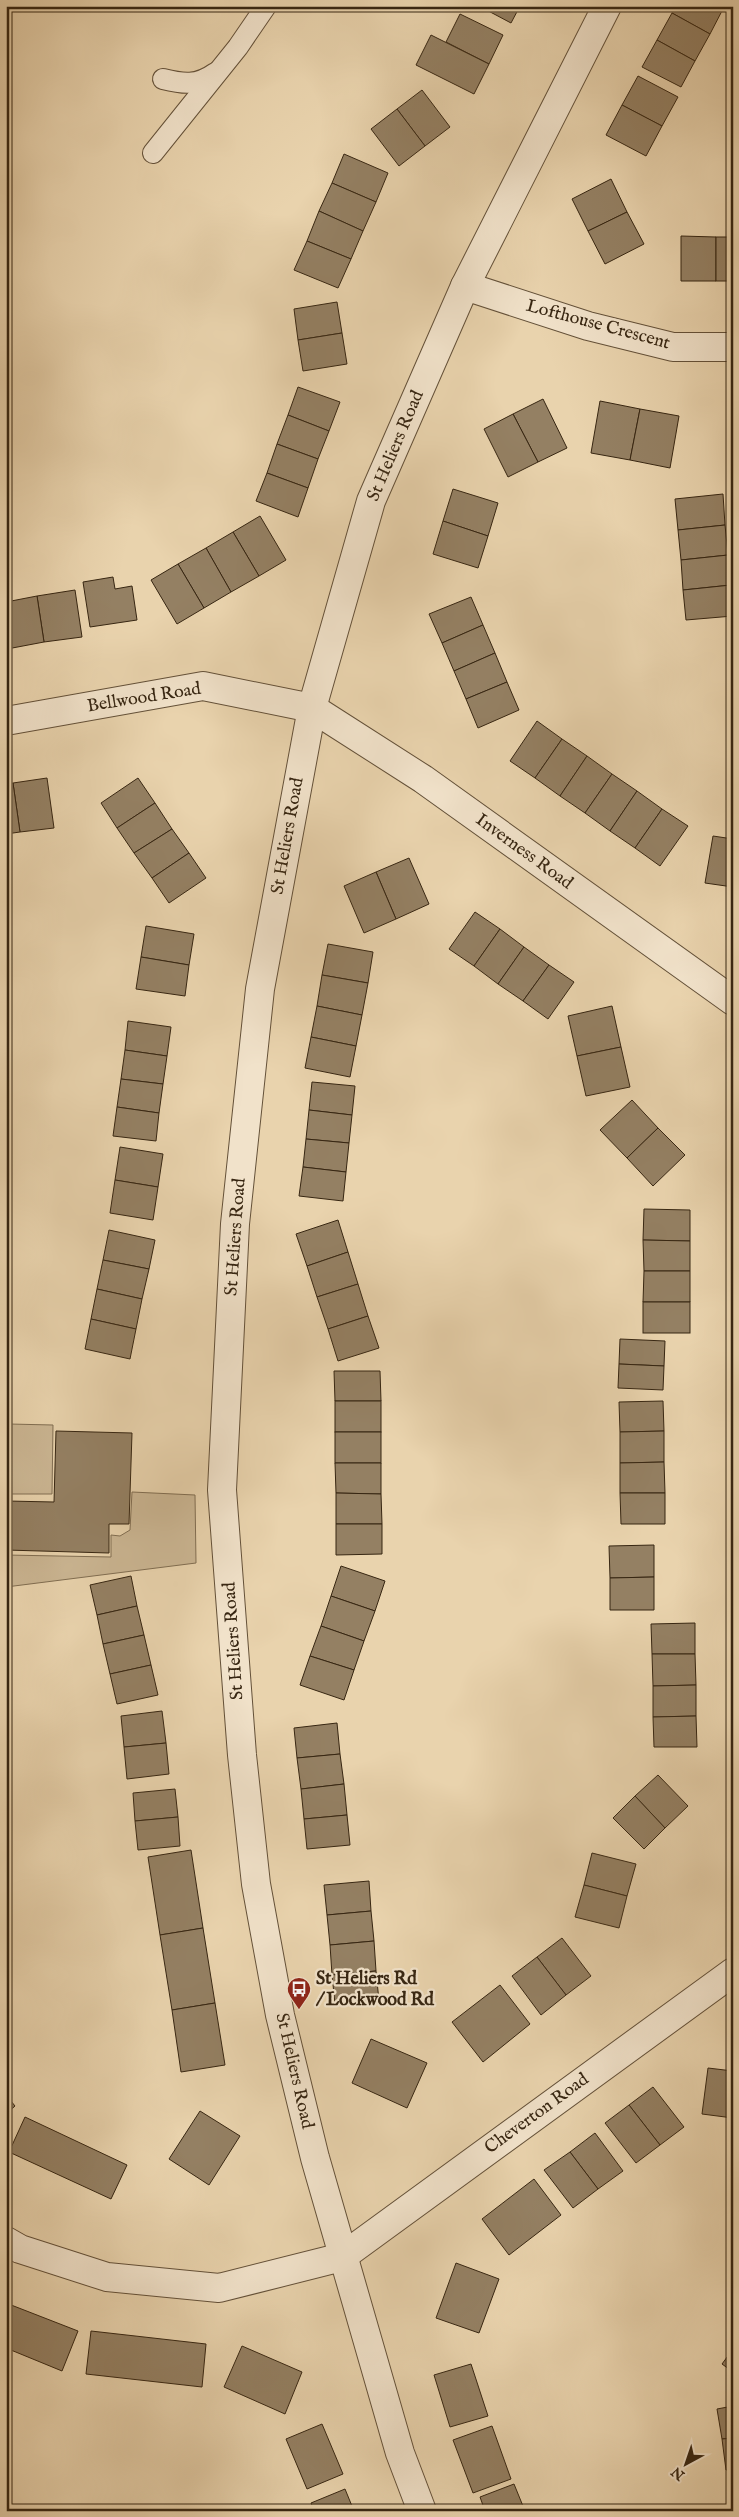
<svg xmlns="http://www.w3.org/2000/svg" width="739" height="2517" viewBox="0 0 739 2517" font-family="'IM FELL English',serif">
	<rect width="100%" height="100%" fill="#e9d3ad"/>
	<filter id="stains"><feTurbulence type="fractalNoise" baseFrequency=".004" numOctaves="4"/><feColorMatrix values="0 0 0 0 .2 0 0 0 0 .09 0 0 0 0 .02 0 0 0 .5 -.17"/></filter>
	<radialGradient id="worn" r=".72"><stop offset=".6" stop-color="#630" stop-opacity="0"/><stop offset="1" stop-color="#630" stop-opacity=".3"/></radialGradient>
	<g fill="#cbb693" stroke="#816e52">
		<path d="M6,1361L9,1424L53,1425L52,1494H6Z"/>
		<path d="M132,1492L195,1495L196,1563L6,1587V1555L111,1557V1535L120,1536L130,1530Z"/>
	</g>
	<g fill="#948063" stroke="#372612">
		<path d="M161,6H189L188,11Z"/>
		<path d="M479,6H520L511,23Z"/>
		<path d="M675,6H722L724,7L710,34L672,13Z"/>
		<path d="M672,13L710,34L695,61L657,40Z"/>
		<path d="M460,14L503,35L489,64L446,42Z"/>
		<path d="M431,35L489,64L474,94L416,65Z"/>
		<path d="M657,40L695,61L681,87L642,67Z"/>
		<path d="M638,76L678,97L662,126L622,105Z"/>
		<path d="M422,90L450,127L425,146L397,109Z"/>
		<path d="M622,105L662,126L646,156L606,135Z"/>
		<path d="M397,109L425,146L399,166L371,129Z"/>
		<path d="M344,154L388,173L376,202L332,183Z"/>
		<path d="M611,179L627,212L588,231L572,199Z"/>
		<path d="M332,183L376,202L363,231L319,211Z"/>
		<path d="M319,211L363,231L351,259L307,241Z"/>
		<path d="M627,212L644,244L605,264L588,231Z"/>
		<path d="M681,236L716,237V281H681Z"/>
		<rect x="716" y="237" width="17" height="44"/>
		<path d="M307,241L351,259L338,288L294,270Z"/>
		<path d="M337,302L342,333L298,340L294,309Z"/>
		<path d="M342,333L347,364L303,371L298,340Z"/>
		<path d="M298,387L340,402L329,431L288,415Z"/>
		<path d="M543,399L567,448L538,462L513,414Z"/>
		<path d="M600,401L640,409L630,460L591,453Z"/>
		<path d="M640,409L679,416L670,468L630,460Z"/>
		<path d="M513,414L538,462L508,477L484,429Z"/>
		<path d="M288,415L329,431L318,459L277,444Z"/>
		<path d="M277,444L318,459L308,488L267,473Z"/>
		<path d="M267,473L308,488L298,517L256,501Z"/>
		<path d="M453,489L498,503L488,536L443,521Z"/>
		<path d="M723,494L725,525L678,530L675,499Z"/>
		<path d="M260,516L286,560L259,576L233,532Z"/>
		<path d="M443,521L488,536L478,568L433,554Z"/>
		<path d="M725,525L728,555L681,560L678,530Z"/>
		<path d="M233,532L259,576L231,592L206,548Z"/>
		<path d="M206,548L231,592L204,608L178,564Z"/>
		<path d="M728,555L731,585L683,590L681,560Z"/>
		<path d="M178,564L204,608L177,624L151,580Z"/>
		<path d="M113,577L115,589L132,586L137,620L90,627L83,582Z"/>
		<path d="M731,585L733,616L686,620L683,590Z"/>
		<path d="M75,590L82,637L44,642L37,596Z"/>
		<path d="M37,596L44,642L7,649L6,602Z"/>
		<path d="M471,597L483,625L442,643L429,614Z"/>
		<path d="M483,625L495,653L454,671L442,643Z"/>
		<path d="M495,653L507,682L466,699L454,671Z"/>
		<path d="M507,682L519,710L478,728L466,699Z"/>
		<path d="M537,721L562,739L535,778L510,761Z"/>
		<path d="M562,739L587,756L560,796L535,778Z"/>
		<path d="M587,756L612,774L585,813L560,796Z"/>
		<path d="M612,774L637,791L610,831L585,813Z"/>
		<path d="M47,778L54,828L20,832L13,783Z"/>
		<path d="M138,778L155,803L117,828L101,803Z"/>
		<path d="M13,783L20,832L6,834V784Z"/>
		<path d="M637,791L662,809L635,848L610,831Z"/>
		<path d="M155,803L172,829L134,853L117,828Z"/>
		<path d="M662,809L688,826L660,866L635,848Z"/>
		<path d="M172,829L189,853L152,878L134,853Z"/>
		<path d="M713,836L733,839V887L705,883Z"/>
		<path d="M189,853L206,878L169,903L152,878Z"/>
		<path d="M409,858L429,904L396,919L376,872Z"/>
		<path d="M376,872L396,919L364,933L344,886Z"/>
		<path d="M475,912L500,929L474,966L449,949Z"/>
		<path d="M146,926L194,934L189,965L141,957Z"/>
		<path d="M500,929L524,947L498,984L474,966Z"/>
		<path d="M328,944L373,952L368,983L322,975Z"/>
		<path d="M524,947L549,965L523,1001L498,984Z"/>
		<path d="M141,957L189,965L185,996L136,989Z"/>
		<path d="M549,965L574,982L548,1019L523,1001Z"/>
		<path d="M322,975L368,983L362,1015L317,1006Z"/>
		<path d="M317,1006L362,1015L356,1046L311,1037Z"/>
		<path d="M612,1006L621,1047L577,1056L568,1016Z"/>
		<path d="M128,1021L171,1027L167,1056L125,1050Z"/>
		<path d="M311,1037L356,1046L350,1077L305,1068Z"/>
		<path d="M621,1047L630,1087L586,1096L577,1056Z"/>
		<path d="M125,1050L167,1056L163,1084L121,1079Z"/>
		<path d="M121,1079L163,1084L159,1113L117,1107Z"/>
		<path d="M312,1082L355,1086L352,1115L309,1110Z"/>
		<path d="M632,1100L658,1128L627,1158L600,1130Z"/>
		<path d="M117,1107L159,1113L156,1141L113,1136Z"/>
		<path d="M309,1110L352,1115L349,1143L306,1139Z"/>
		<path d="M658,1128L685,1155L653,1186L627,1158Z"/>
		<path d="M306,1139L349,1143L346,1172L303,1167Z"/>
		<path d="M120,1147L163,1154L158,1187L115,1180Z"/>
		<path d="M303,1167L346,1172L343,1201L299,1196Z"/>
		<path d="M115,1180L158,1187L153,1220L110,1213Z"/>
		<path d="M644,1209L690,1210V1241L643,1240Z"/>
		<path d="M338,1220L348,1252L307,1266L296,1234Z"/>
		<path d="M109,1230L155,1240L149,1269L103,1260Z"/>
		<path d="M643,1240L690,1241V1271H644Z"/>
		<path d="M348,1252L358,1284L317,1297L307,1266Z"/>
		<path d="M103,1260L149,1269L142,1299L97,1289Z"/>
		<path d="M644,1271H690V1302H643Z"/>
		<path d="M358,1284L368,1316L328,1329L317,1297Z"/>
		<path d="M97,1289L142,1299L136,1329L91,1319Z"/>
		<rect x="643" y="1302" width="47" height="31"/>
		<path d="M368,1316L379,1348L338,1361L328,1329Z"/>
		<path d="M91,1319L136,1329L130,1359L85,1349Z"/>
		<path d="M620,1339L665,1341L664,1366L619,1364Z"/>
		<path d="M619,1364L664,1366L663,1390L618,1388Z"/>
		<path d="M334,1371H380L381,1401H335Z"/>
		<rect x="335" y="1401" width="46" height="31"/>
		<path d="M663,1401L664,1431L620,1432L619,1402Z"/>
		<path d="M56,1431L132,1433L129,1524H109V1553L6,1550L7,1501L54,1502Z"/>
		<path d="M664,1431V1462L620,1463V1432Z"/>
		<rect x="335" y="1432" width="46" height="31"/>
		<path d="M664,1462L665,1493H620V1463Z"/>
		<path d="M335,1463H381V1494L336,1493Z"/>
		<path d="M336,1493L381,1494L382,1524H336Z"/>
		<path d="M620,1493H665V1524H621Z"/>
		<path d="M336,1524H382V1554L336,1555Z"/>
		<path d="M654,1545V1577L610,1578L609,1546Z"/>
		<path d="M341,1566L385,1581L375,1611L331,1596Z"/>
		<path d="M131,1576L137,1606L97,1615L90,1585Z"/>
		<path d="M654,1577V1610H610V1578Z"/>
		<path d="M331,1596L375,1611L364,1641L321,1626Z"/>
		<path d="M137,1606L144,1635L103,1644L97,1615Z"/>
		<path d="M695,1623V1654H652L651,1624Z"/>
		<path d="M321,1626L364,1641L354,1670L310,1656Z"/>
		<path d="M144,1635L151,1665L110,1674L103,1644Z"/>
		<path d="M652,1654H695L696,1685L653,1686Z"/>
		<path d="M310,1656L354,1670L344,1700L300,1685Z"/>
		<path d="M151,1665L158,1695L117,1704L110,1674Z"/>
		<path d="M696,1685V1716L653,1717V1686Z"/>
		<path d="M162,1711L166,1743L124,1747L121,1716Z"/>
		<path d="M696,1716L697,1747H654L653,1717Z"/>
		<path d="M337,1723L340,1754L297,1758L294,1728Z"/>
		<path d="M166,1743L169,1774L127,1779L124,1747Z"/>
		<path d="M340,1754L344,1784L301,1789L297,1758Z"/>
		<path d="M658,1775L688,1806L665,1828L635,1796Z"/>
		<path d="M344,1784L347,1815L304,1819L301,1789Z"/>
		<path d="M175,1789L178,1817L135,1821L133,1793Z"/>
		<path d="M635,1796L665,1828L644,1849L613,1818Z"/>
		<path d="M347,1815L350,1845L307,1849L304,1819Z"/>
		<path d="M178,1817L180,1846L138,1850L135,1821Z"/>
		<path d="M191,1850L203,1928L160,1935L148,1857Z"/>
		<path d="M592,1853L636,1864L627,1896L584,1885Z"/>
		<path d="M369,1881L371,1911L327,1915L324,1885Z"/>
		<path d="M584,1885L627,1896L619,1928L575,1917Z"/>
		<path d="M371,1911L374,1941L330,1945L327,1915Z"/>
		<path d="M203,1928L215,2003L172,2010L160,1935Z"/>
		<path d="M562,1938L591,1976L566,1995L537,1957Z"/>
		<path d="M374,1941L376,1971L332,1975L330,1945Z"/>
		<path d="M537,1957L566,1995L541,2015L512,1976Z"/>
		<path d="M376,1971L379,2001L335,2004L332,1975Z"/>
		<path d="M500,1985L530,2024L483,2062L452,2022Z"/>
		<path d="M215,2003L225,2065L181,2072L172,2010Z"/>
		<path d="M371,2039L427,2063L407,2108L352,2083Z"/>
		<path d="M708,2068L733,2071V2118L702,2114Z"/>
		<path d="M653,2087L684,2127L660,2145L629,2105Z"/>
		<path d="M6,2095L15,2106L6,2114Z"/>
		<path d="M629,2105L660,2145L636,2163L605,2123Z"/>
		<path d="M200,2111L240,2136L209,2185L169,2159Z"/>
		<path d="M25,2117L127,2165L111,2199L9,2152Z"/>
		<path d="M595,2133L623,2171L598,2189L570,2152Z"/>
		<path d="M570,2152L598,2189L573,2208L544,2170Z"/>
		<path d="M534,2179L561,2215L509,2255L482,2219Z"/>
		<path d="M456,2263L499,2279L479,2333L436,2318Z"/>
		<path d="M6,2303L78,2331L62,2371L6,2348Z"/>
		<path d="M91,2331L206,2344L202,2387L86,2374Z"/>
		<path d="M242,2346L302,2372L285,2414L224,2387Z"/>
		<path d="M733,2349V2372L722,2364Z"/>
		<path d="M471,2364L488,2416L450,2427L434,2375Z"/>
		<path d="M733,2406V2438L722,2439L717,2409Z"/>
		<path d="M322,2424L343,2474L307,2489L286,2439Z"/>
		<path d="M492,2426L511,2479L473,2493L453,2440Z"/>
		<path d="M733,2438V2469L726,2470L722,2439Z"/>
		<path d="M514,2484L525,2511H485L480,2497Z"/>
		<path d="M345,2489L354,2511H314L311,2503Z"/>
	</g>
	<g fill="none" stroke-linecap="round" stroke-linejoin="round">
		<g stroke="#645139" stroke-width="22">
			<g id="service">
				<path d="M163,79C183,84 197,86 215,73"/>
				<path d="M153,153L238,47L266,6"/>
			</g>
		</g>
		<g stroke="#645139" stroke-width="30">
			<g id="minor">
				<path d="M465,286L588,326L673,347H733"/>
				<path d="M6,721L203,686L312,708L423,779L733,1001"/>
				<path d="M6,2241L20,2249L107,2277L219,2288L342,2257L733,1972"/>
				<path d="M422,2511L400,2453L315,2158L280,2015L256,1884L242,1755L222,1490L235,1224L260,989L312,708L371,501L465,286L607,6"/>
			</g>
		</g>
		<use href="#service" stroke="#f1e2ca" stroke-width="20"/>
		<use href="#minor" stroke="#f1e2ca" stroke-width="28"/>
	</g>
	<defs>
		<g id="bus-pin" transform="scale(1.25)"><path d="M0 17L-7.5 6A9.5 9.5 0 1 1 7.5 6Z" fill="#8f2418" stroke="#f1e2ca"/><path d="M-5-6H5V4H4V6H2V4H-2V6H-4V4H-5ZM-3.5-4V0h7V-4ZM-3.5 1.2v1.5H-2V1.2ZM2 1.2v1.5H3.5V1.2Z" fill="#fff"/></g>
	</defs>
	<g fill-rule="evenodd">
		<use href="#bus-pin" x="299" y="1989"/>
	</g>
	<g text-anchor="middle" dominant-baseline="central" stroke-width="4.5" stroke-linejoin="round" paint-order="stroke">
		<g font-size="18" fill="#372612" stroke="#f1e2ca">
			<text transform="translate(598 325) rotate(15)">Lofthouse Crescent</text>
			<text transform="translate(396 446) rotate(-67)">St Heliers Road</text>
			<text transform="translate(144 698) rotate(-9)">Bellwood Road</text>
			<text transform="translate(288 836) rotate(-80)">St Heliers Road</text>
			<text transform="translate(524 852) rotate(36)">Inverness Road</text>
			<text transform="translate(236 1237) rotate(-86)">St Heliers Road</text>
			<text transform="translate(234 1641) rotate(-94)">St Heliers Road</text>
			<text transform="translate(294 2071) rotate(77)">St Heliers Road</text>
			<text transform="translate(537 2114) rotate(-36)">Cheverton Road</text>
		</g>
		<g font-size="18" font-weight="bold" fill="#372612" stroke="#f1e2ca" text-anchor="start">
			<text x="316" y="1979">St Heliers Rd<tspan x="316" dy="21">/ Lockwood Rd</tspan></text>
		</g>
	</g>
	<rect width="739" height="2517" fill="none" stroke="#e9d3ad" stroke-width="25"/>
	<rect x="8" y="8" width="724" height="2502" fill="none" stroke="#372612" stroke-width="2.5"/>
	<rect x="12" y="12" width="714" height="2492" fill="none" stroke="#372612"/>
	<g transform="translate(686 2464) rotate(220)" stroke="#f1e2ca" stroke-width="4" paint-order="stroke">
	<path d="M0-4L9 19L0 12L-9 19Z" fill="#372612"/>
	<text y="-8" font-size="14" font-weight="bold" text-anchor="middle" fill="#372612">N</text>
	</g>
	<rect width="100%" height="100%" filter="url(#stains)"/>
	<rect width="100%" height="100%" fill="url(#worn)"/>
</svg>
